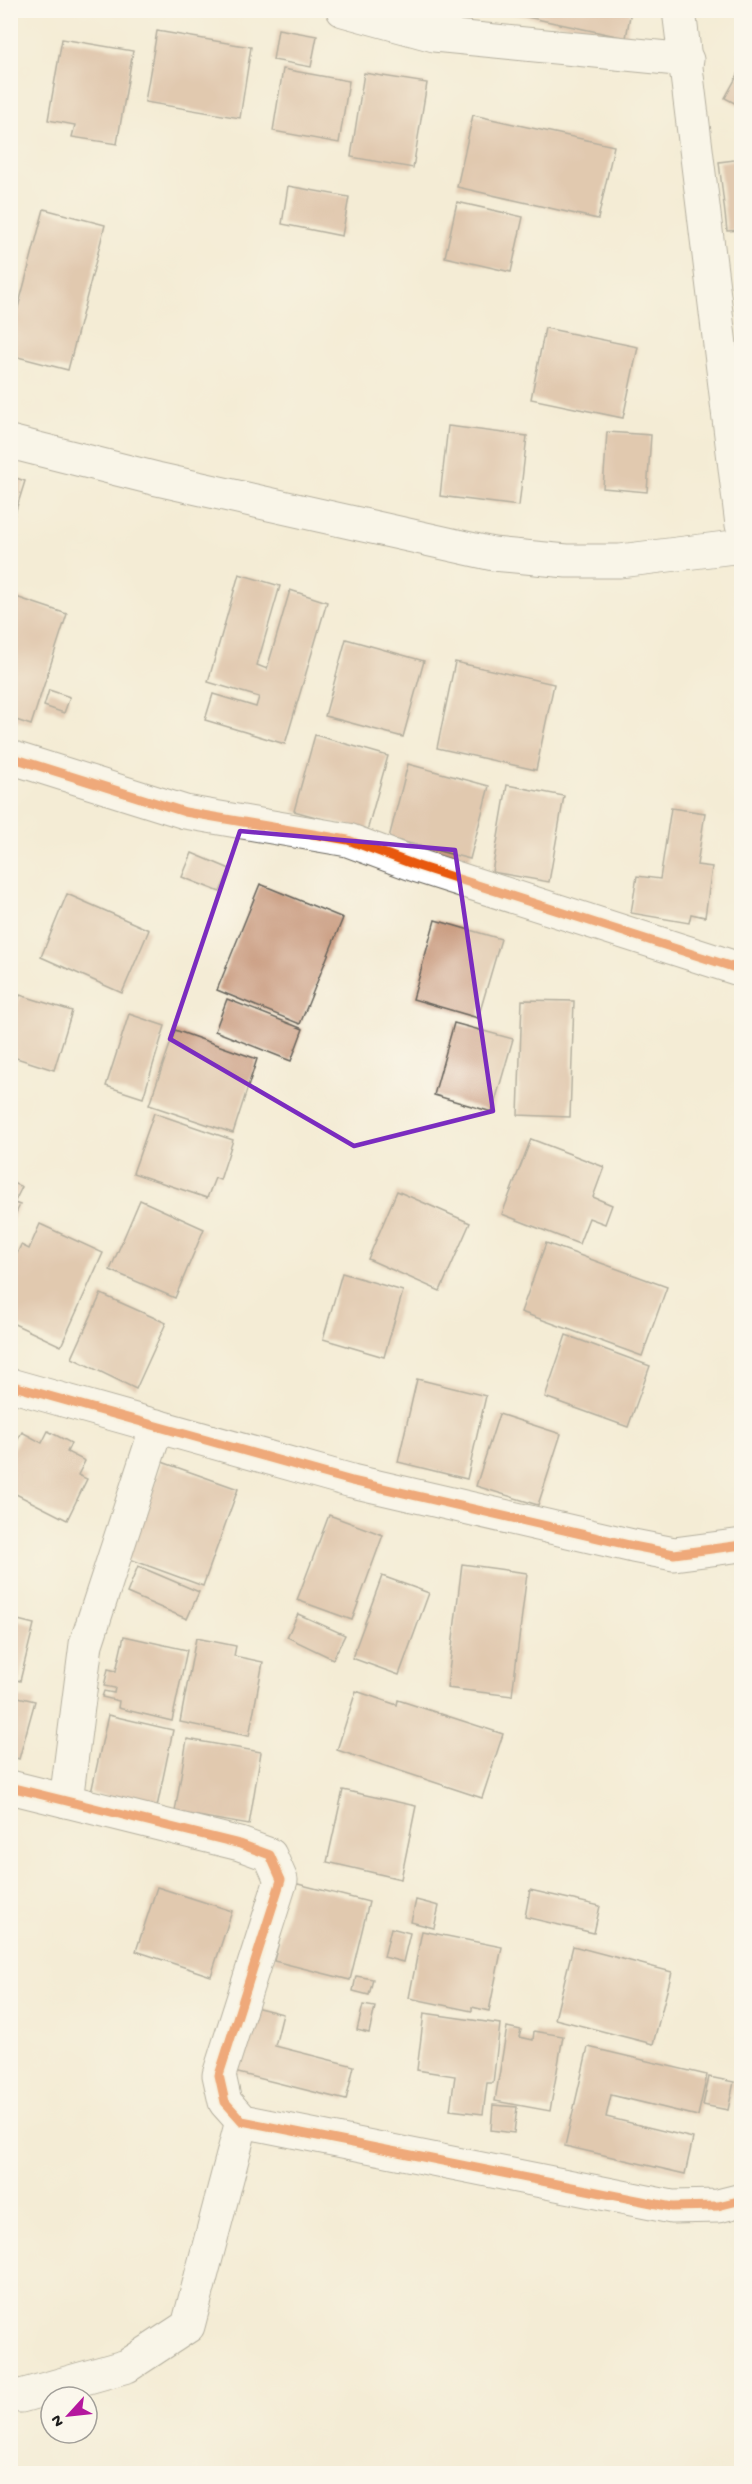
<svg xmlns="http://www.w3.org/2000/svg" width="752" height="2484" viewBox="0 0 752 2484" font-family="'Gochi Hand',sans-serif">
	<rect width="100%" height="100%" fill="#fbf7ec"/>
	<filter id="ink" filterUnits="userSpaceOnUse"><feTurbulence type="fractalNoise" baseFrequency=".0167" numOctaves="2"/><feDisplacementMap in="SourceGraphic" scale="12" xChannelSelector="R" yChannelSelector="G"/><feConvolveMatrix kernelMatrix="1 2 1 2 8 2 1 2 1" color-interpolation-filters="sRGB"/></filter>
	<filter id="wash" filterUnits="userSpaceOnUse"><feTurbulence type="fractalNoise" baseFrequency=".008" numOctaves="4" result="noise"/><feDisplacementMap in="SourceGraphic" scale="24" xChannelSelector="R" yChannelSelector="G"/><feGaussianBlur stdDeviation="1.35" result="paint"/><feColorMatrix in="noise" values="0 0 0 0 0 0 0 0 0 0 0 0 0 0 0 0 0 1.4 0 .05"/><feComposite in="paint" operator="in"/></filter>
	<g filter="url(#wash)">
		<rect width="100%" height="100%" fill="#f4ecd6"/>
		<g id="blocks">
			<g fill="#ca9d82">
				<path d="M494,10H631L626,38Z"/>
				<path d="M278,29L317,36L311,67L273,60Z"/>
				<path d="M157,31L251,47L240,118L145,102Z"/>
				<path d="M62,39L133,51L117,144L72,137L75,125L48,120Z"/>
				<path d="M742,67V107L725,98Z"/>
				<path d="M283,69L349,81L339,143L273,131Z"/>
				<path d="M364,73L427,83L413,168L351,157Z"/>
				<path d="M473,115L614,146L598,219L457,187Z"/>
				<path d="M742,159V230L727,231L719,162Z"/>
				<path d="M288,186L349,197L342,236L282,224Z"/>
				<path d="M457,202L523,217L511,272L445,257Z"/>
				<path d="M44,209L105,225L68,370L10,355V338Z"/>
				<path d="M545,328L638,347L623,418L531,399Z"/>
				<path d="M448,426L527,436L519,506L440,496Z"/>
				<path d="M607,432L651,435L647,492L603,488Z"/>
				<path d="M10,476L25,481L11,526H10Z"/>
				<path d="M239,574L280,586L257,665L267,669L290,590L327,602L285,744L205,720L213,694L256,707L259,697L208,682Z"/>
				<path d="M10,595L67,614L31,725L10,718Z"/>
				<path d="M346,639L424,661L403,737L325,716Z"/>
				<path d="M455,662L554,684L536,770L437,748Z"/>
				<path d="M49,690L70,697L64,713L44,706Z"/>
				<path d="M315,735L388,756L367,831L294,811Z"/>
				<path d="M408,764L489,786L470,859L389,838Z"/>
				<path d="M507,785L564,796L549,882L492,872Z"/>
				<path d="M671,808L705,813L697,865L712,867L705,917L691,914L689,923L631,913L637,876L660,879Z"/>
				<path d="M192,853L230,869L220,892L182,877Z"/>
				<path d="M260,884L343,918L300,1024L217,990Z"/>
				<path d="M67,894L149,930L122,993L41,957Z"/>
				<path d="M435,920L501,939L478,1018L413,999Z"/>
				<path d="M20,995L72,1011L54,1070L10,1056V1028Z"/>
				<path d="M227,999L303,1029L291,1061L215,1031Z"/>
				<path d="M522,1000L574,1001L570,1117L518,1115Z"/>
				<path d="M129,1014L165,1026L143,1098L106,1086Z"/>
				<path d="M454,1023L513,1039L492,1112L434,1095Z"/>
				<path d="M175,1030L257,1059L233,1133L149,1105Z"/>
				<path d="M154,1113L233,1140L220,1180L215,1178L207,1198L133,1173Z"/>
				<path d="M531,1139L604,1167L593,1197L612,1205L605,1224L589,1218L579,1244L502,1214Z"/>
				<path d="M10,1182L22,1187L14,1203L20,1205L10,1225Z"/>
				<path d="M397,1191L470,1223L440,1291L368,1259Z"/>
				<path d="M140,1200L204,1229L175,1298L110,1270Z"/>
				<path d="M40,1224L103,1253L61,1346L10,1322V1313L16,1299L10,1297V1269L21,1245L29,1249Z"/>
				<path d="M546,1243L667,1287L642,1356L521,1312Z"/>
				<path d="M342,1273L403,1291L384,1357L323,1339Z"/>
				<path d="M101,1294L166,1323L136,1389L72,1358Z"/>
				<path d="M566,1335L650,1366L628,1427L545,1397Z"/>
				<path d="M417,1379L486,1396L467,1479L398,1462Z"/>
				<path d="M499,1414L561,1434L538,1505L476,1486Z"/>
				<path d="M48,1431L71,1443L67,1452L85,1461L78,1475L87,1479L67,1520L10,1491V1454L22,1432L42,1443Z"/>
				<path d="M162,1462L238,1489L203,1586L127,1558Z"/>
				<path d="M329,1515L383,1535L352,1620L297,1600Z"/>
				<path d="M462,1564L527,1573L512,1696L447,1688Z"/>
				<path d="M138,1566L199,1592L187,1619L127,1593Z"/>
				<path d="M382,1576L429,1593L399,1675L352,1658Z"/>
				<path d="M298,1614L345,1635L333,1659L287,1637Z"/>
				<path d="M10,1618L34,1624L20,1681L10,1678Z"/>
				<path d="M124,1636L187,1650L172,1721L118,1708L119,1701L102,1697L104,1691L114,1693L115,1688L104,1686L108,1669L116,1671Z"/>
				<path d="M196,1638L236,1646L234,1656L263,1662L249,1736L180,1722Z"/>
				<path d="M356,1691L397,1705L398,1700L503,1734L482,1798L337,1750Z"/>
				<path d="M10,1695L35,1701L19,1759L10,1756Z"/>
				<path d="M108,1715L173,1730L157,1807L91,1793Z"/>
				<path d="M187,1739L261,1752L249,1825L175,1812Z"/>
				<path d="M343,1790L416,1806L401,1879L327,1862Z"/>
				<path d="M294,1883L369,1902L350,1980L274,1961Z"/>
				<path d="M157,1887L232,1911L211,1976L136,1951Z"/>
				<path d="M530,1890L600,1906L594,1933L525,1917Z"/>
				<path d="M416,1900L439,1906L434,1928L411,1922Z"/>
				<path d="M391,1928L410,1933L403,1962L384,1957Z"/>
				<path d="M422,1931L502,1947L489,2011L472,2007V2011L409,1998Z"/>
				<path d="M573,1946L672,1972L653,2044L555,2019Z"/>
				<path d="M356,1976L373,1979L369,1995L353,1991Z"/>
				<path d="M363,2005L375,2007L369,2033L357,2030Z"/>
				<path d="M251,2006L283,2014L275,2046L354,2066L346,2100L234,2072Z"/>
				<path d="M424,2013L500,2024L493,2083H487L483,2114L450,2110L455,2076L417,2070Z"/>
				<path d="M507,2027L521,2030L519,2037L533,2040L534,2031L563,2036L550,2111L495,2101Z"/>
				<path d="M588,2047L707,2075L698,2116L611,2095L606,2117L693,2138L685,2174L565,2146Z"/>
				<path d="M709,2077L734,2082L728,2110L703,2105Z"/>
				<path d="M493,2105L517,2107L514,2133L491,2130Z"/>
			</g>
		</g>
	</g>
	<g filter="url(#ink)">
		<use href="#blocks" fill-opacity="0" stroke="#68655d" stroke-width="1.5"/>
		<g fill="none" stroke-linecap="round" stroke-linejoin="round">
			<g stroke="#68655d" stroke-width="35">
				<g id="minor">
					<path d="M343,10L434,35L687,60"/>
					<path d="M679,10L742,525"/>
					<path d="M10,442L157,479L493,554L567,561H620L742,546"/>
					<path d="M10,757L185,812L348,840L418,866L742,970"/>
					<path d="M10,1385L352,1481L633,1546L674,1554L742,1545"/>
					<path d="M10,1787L240,1844L270,1855L281,1880L219,2075L225,2102L242,2121L672,2207L718,2206L742,2200"/>
					<path d="M66,1801L86,1644L157,1426"/>
					<path d="M10,2395L21,2396L127,2366L188,2326L242,2121"/>
				</g>
			</g>
			<use href="#minor" stroke="#fff" stroke-width="33"/>
			<g stroke="#fbf7ec" stroke-width="13">
				<g id="cycleway">
					<path d="M10,757L185,812L348,840L418,866L742,970"/>
					<path d="M10,1385L352,1481L633,1546L674,1554L742,1545"/>
					<path d="M10,1787L240,1844L270,1855L281,1880L219,2075L225,2102L242,2121L672,2207L718,2206L742,2200"/>
				</g>
			</g>
			<use href="#cycleway" stroke="#e8590c" stroke-width="9"/>
		</g>
	</g>
	<path d="M0 0H752V2484H0ZM240,831L455,850L493,1111L354,1146L170,1039Z" fill="#f4ecd6" fill-opacity=".55" fill-rule="evenodd"/>
	<path fill="none" stroke="#7b2cbf" stroke-width="4.5" stroke-linejoin="round" d="M240,831L455,850L493,1111L354,1146L170,1039Z"/>
	<rect width="752" height="2484" fill="none" stroke="#fbf7ec" stroke-width="36"/>
	<g transform="translate(69 2415) rotate(243)"><circle r="28" fill="#fbf7ec" stroke="#a29f99" stroke-width="1.5"/>
	<path d="M0-4.5L10 22L0 15L-10 22Z" fill="#b5179e"/>
	<text y="-9" font-size="16" font-weight="bold" text-anchor="middle" fill="#1c1c1c">N</text>
	</g>
</svg>
